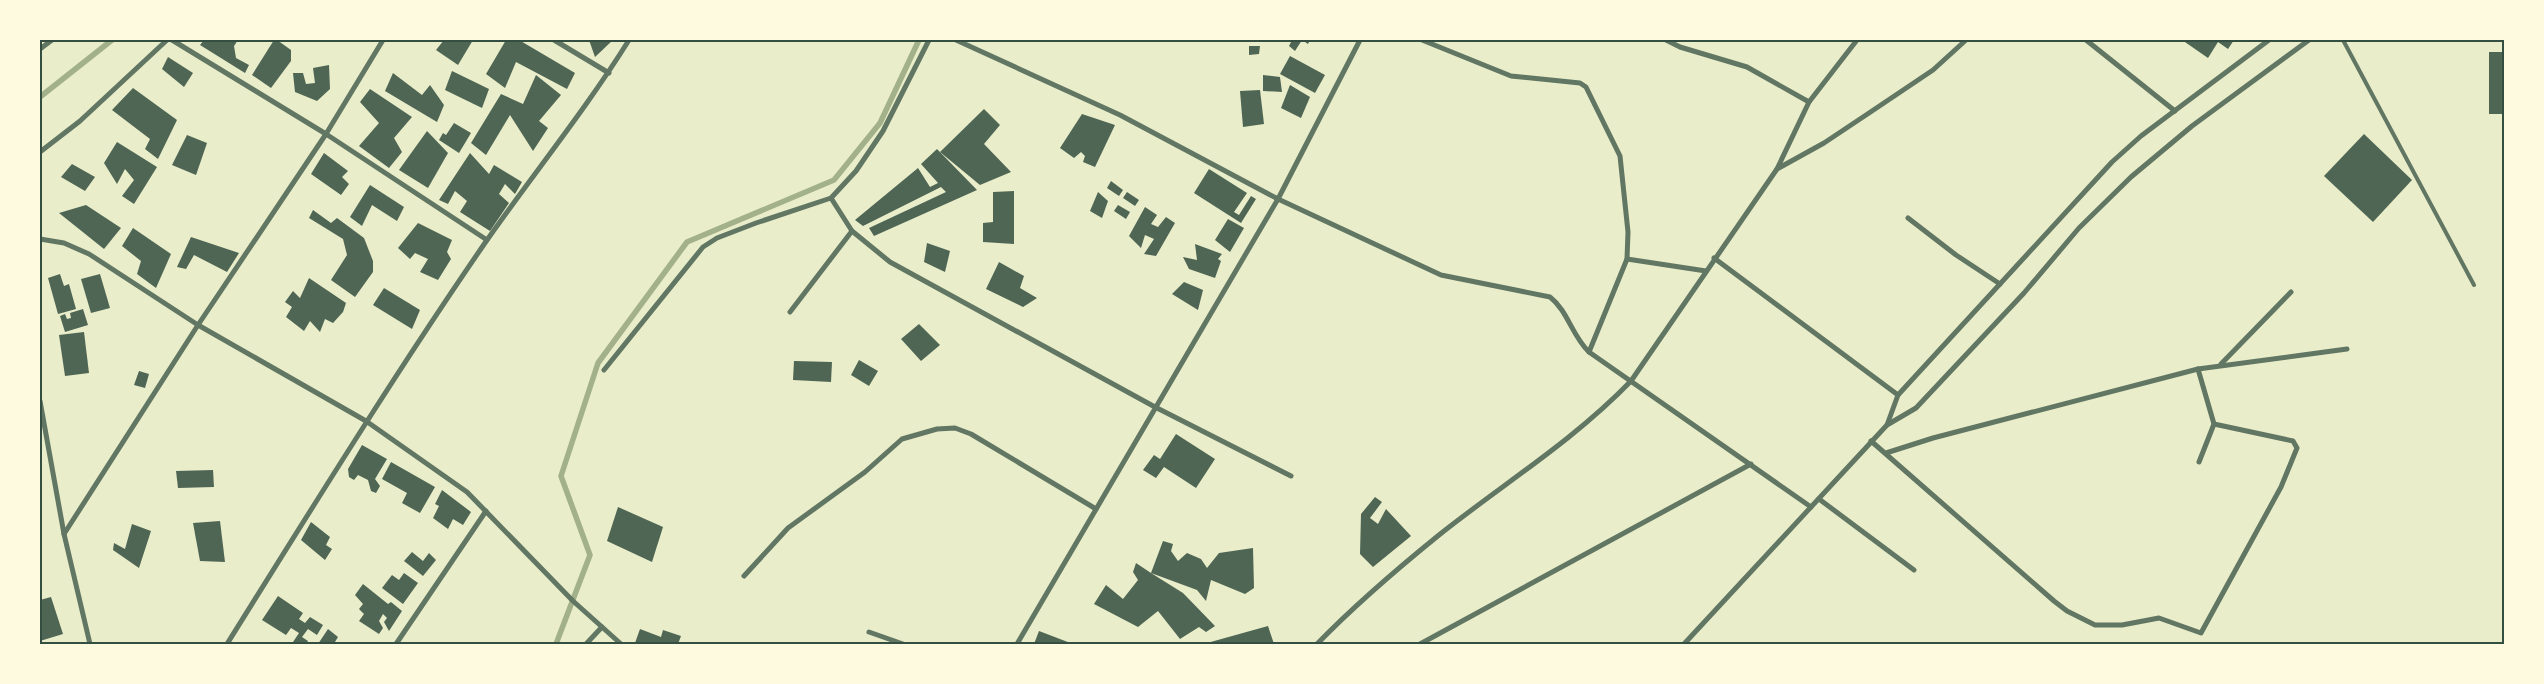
<svg xmlns="http://www.w3.org/2000/svg" width="2544" height="684" viewBox="0 0 2544 684" font-family="Mulish,sans-serif">
	<rect width="100%" height="100%" fill="#e9edc9"/>
	<g fill="none" stroke-linecap="round" stroke-linejoin="round">
		<g stroke="#a3b18a" stroke-width="5.5">
			<path d="M40,97L112,40"/>
			<path d="M556,644L590,555L561,476L598,363L687,242L834,180L880,123L919,40"/>
		</g>
	</g>
	<g fill="#4f6655">
		<path d="M204,40H238L234,46L236,58L249,65L245,73L200,45Z"/>
		<path d="M274,40H277L291,50V61L271,88L252,75Z"/>
		<path d="M444,40H473L458,65L436,50Z"/>
		<path d="M506,40H519L575,73L567,89L516,62L505,88L486,74Z"/>
		<path d="M589,40H613L595,57Z"/>
		<path d="M1292,40H1310L1308,44L1302,40L1295,51L1289,46Z"/>
		<path d="M2182,40H2234L2228,49L2218,42L2208,58Z"/>
		<path d="M1249,46H1260L1259,54L1249,55Z"/>
		<rect x="2489" y="52" width="15" height="62"/>
		<path d="M1290,56L1325,75L1315,93L1280,74Z"/>
		<path d="M168,57L193,73L184,87L162,69Z"/>
		<path d="M329,65L330,89L317,101L295,92L293,73H303L306,84L315,83L313,68Z"/>
		<path d="M452,71L489,89L482,108L445,90Z"/>
		<path d="M393,73L422,95L430,85L444,105L437,122L385,91Z"/>
		<path d="M536,75L561,95L539,121L548,128L533,151L510,115L486,155L471,143L501,94L523,104Z"/>
		<path d="M1263,75L1280,77L1282,92L1263,91Z"/>
		<path d="M1290,85L1310,97L1301,118L1281,108Z"/>
		<path d="M133,88L177,120L158,159L145,149L150,139L112,110Z"/>
		<path d="M370,89L412,117L394,138L402,152L389,168L359,146L379,123L360,102Z"/>
		<path d="M1260,90L1264,124L1243,127L1240,91Z"/>
		<path d="M984,109L1000,125L984,144L1011,172L980,185L940,152Z"/>
		<path d="M1082,114L1115,125L1095,167L1083,162L1085,156L1081,152L1074,158L1060,148Z"/>
		<path d="M454,123L471,133L459,153L439,140L443,133L446,135Z"/>
		<path d="M427,131L448,153L428,188L399,170Z"/>
		<path d="M2364,134L2412,180L2373,222L2324,176Z"/>
		<path d="M187,135L207,143L196,175L172,165Z"/>
		<path d="M117,142L157,167L134,204L122,196L134,180L125,169L117,184L104,163Z"/>
		<path d="M937,149L977,190L874,236L869,228L946,192L941,187L863,226L855,220L918,168L930,187L938,183L921,164Z"/>
		<path d="M324,153L348,171L342,177L349,184L341,195L311,174Z"/>
		<path d="M470,153L489,174L494,165L522,182L515,194L505,184L499,194L509,203L490,231L460,212L467,201L455,191L448,204L439,200Z"/>
		<path d="M72,164L95,177L85,191L61,177Z"/>
		<path d="M1209,169L1247,193L1234,212L1239,215L1251,196L1256,199L1241,223L1194,193Z"/>
		<path d="M1111,181L1123,190L1119,196L1107,188Z"/>
		<path d="M370,185L404,207L397,221L372,205L362,226L350,217Z"/>
		<path d="M1014,191V244L983,242V223L993,222V192Z"/>
		<path d="M1098,192L1108,201L1102,218L1090,211Z"/>
		<path d="M1127,192L1139,200L1135,206L1123,198Z"/>
		<path d="M86,205L121,228L104,249L59,213Z"/>
		<path d="M1118,205L1130,212L1126,219L1114,211Z"/>
		<path d="M1145,207L1157,215L1151,224L1158,227L1166,217L1175,223L1156,256L1144,254L1154,239L1145,235L1141,248L1129,236Z"/>
		<path d="M313,210L331,223L337,218L364,238L373,261V272L355,297L331,280L347,255L343,239L309,218Z"/>
		<path d="M1228,219L1244,228L1230,252L1215,240Z"/>
		<path d="M418,223L452,240L447,252L451,259L438,280L420,272L428,259L415,253L410,259L398,248Z"/>
		<path d="M133,228L171,254L156,288L137,274L141,261L122,246Z"/>
		<path d="M191,237L239,253L227,272L194,255L186,269L177,267Z"/>
		<path d="M927,243L950,251L945,272L924,262Z"/>
		<path d="M1195,244L1222,254L1218,259L1221,261L1215,278L1189,269L1183,257L1197,260Z"/>
		<path d="M999,262L1024,276L1020,288L1037,298L1023,307L986,289Z"/>
		<path d="M60,274L64,286L69,284L76,309L58,314L48,278Z"/>
		<path d="M100,274L110,308L91,313L81,279Z"/>
		<path d="M309,278L346,303L343,312L333,323L325,319L320,332L310,321L304,331L286,317L292,307L285,302L293,291L300,298Z"/>
		<path d="M1184,282L1203,290L1198,310L1172,294Z"/>
		<path d="M384,288L420,310L412,329L373,305Z"/>
		<path d="M83,309L88,325L65,332L60,316L65,314L67,319L71,318L70,313Z"/>
		<path d="M919,324L940,345L921,361L901,339Z"/>
		<path d="M84,332L89,373L65,376L59,335Z"/>
		<path d="M859,360L878,371L869,386L851,375Z"/>
		<path d="M794,361L832,362L831,382L793,380Z"/>
		<path d="M139,371L149,374L145,388L134,385Z"/>
		<path d="M1176,434L1215,459L1196,488L1164,467L1156,478L1143,470L1154,455L1160,459Z"/>
		<path d="M362,445L387,459L375,479L380,486L376,493L371,491L368,480L358,475L354,480L349,477L348,469Z"/>
		<path d="M391,462L435,487L420,513L402,503L407,493L382,479Z"/>
		<path d="M213,470L214,487L178,488L176,471Z"/>
		<path d="M442,490L471,512L463,525L453,519L448,529L433,518L439,506L435,504Z"/>
		<path d="M1375,497L1382,502L1370,518L1378,524L1386,509L1411,536L1373,567L1360,554L1361,514Z"/>
		<path d="M618,507L663,527L652,562L607,541Z"/>
		<path d="M220,521L225,562L200,561L193,523Z"/>
		<path d="M311,522L330,537L326,545L332,549L325,560L301,540Z"/>
		<path d="M132,524L151,531L139,568L113,550L114,543L125,549Z"/>
		<path d="M1163,541L1173,544L1171,551L1178,561L1187,553L1201,559L1207,568L1219,553L1253,548L1254,588L1245,594L1211,580L1206,601L1197,590L1151,573L1183,593L1215,626L1206,632L1199,627L1180,639L1158,611L1138,627L1094,604L1106,585L1123,599L1138,580L1133,572L1136,563L1151,573Z"/>
		<path d="M412,552L423,561L429,553L436,560L423,576L404,561Z"/>
		<path d="M404,573L418,583L403,604L382,588L392,575L399,580Z"/>
		<path d="M363,584L388,604L391,602L402,611L389,631L384,622L387,618L383,614L379,621L383,628L379,634L359,621L364,614L359,609L363,604L355,595Z"/>
		<path d="M278,596L303,613L299,619L305,623L310,617L323,625L317,635L308,629L302,637L308,641L306,644L293,642L299,633L291,628L286,635L262,620Z"/>
		<path d="M51,597L63,634L40,641V600Z"/>
		<path d="M1268,626L1274,644H1207V643Z"/>
		<path d="M328,629L338,637L335,642L338,644H318Z"/>
		<path d="M640,629L661,637L663,630L681,636L678,644H637L635,643Z"/>
		<path d="M1039,631L1073,644H1034Z"/>
	</g>
	<g fill="none" stroke-linecap="round" stroke-linejoin="round">
		<path stroke="#617663" stroke-width="4" d="M2343,40L2474,285"/>
		<g stroke="#617663" stroke-width="5">
			<path d="M172,40L326,134L487,240"/>
			<path d="M554,40L609,73"/>
			<path d="M956,40L1120,115L1278,199L1441,275L1550,297C1568,311 1572,336 1589,352L1811,507"/>
			<path d="M1422,40L1511,76L1580,83L1586,87L1620,156L1628,232L1627,259L1589,352"/>
			<path d="M1666,40L1680,47L1747,67L1809,102L1777,169"/>
			<path d="M2086,40L2175,111"/>
			<path d="M40,49L52,40"/>
			<path d="M1809,102L1857,40"/>
			<path d="M40,152L80,121L167,40"/>
			<path d="M831,198L852,231L890,262L1155,407L1291,476"/>
			<path d="M1908,218L1956,255L2000,284"/>
			<path d="M40,239L64,243L89,254L198,325L366,421L467,492L573,601L621,644"/>
			<path d="M1714,258L1898,395"/>
			<path d="M1627,259L1706,271"/>
			<path d="M790,312L852,231"/>
			<path d="M2221,364L2291,292"/>
			<path d="M604,370L703,247L717,238L756,223L831,198L856,171L883,131L929,40"/>
			<path d="M40,401L64,534L90,644"/>
			<path d="M1887,425L1898,395L2112,162L2141,136L2269,40"/>
			<path d="M1871,441L2054,601L2067,611L2095,625H2122L2159,618L2201,633L2281,487L2297,448L2293,441L2214,424L2198,369"/>
			<path d="M1886,453L1933,438L2198,369L2347,349"/>
			<path d="M2199,462L2214,424"/>
			<path d="M1819,499L1914,570"/>
			<path d="M64,534L198,325L326,134L383,40"/>
			<path d="M744,576L788,528L865,472L902,439L937,429L955,428L971,434L1096,509"/>
			<path d="M869,632L903,644"/>
			<path d="M227,644C312,508 396,372 487,240C534,173 586,109 629,40"/>
			<path d="M396,644L486,511"/>
			<path d="M586,644L602,627"/>
			<path d="M1017,644L1278,199L1360,40"/>
			<path d="M1317,644C1355,605 1397,569 1439,535C1503,484 1573,441 1631,381L1777,169L1824,143L1872,111L1933,70L1966,40"/>
			<path d="M1420,644L1751,464"/>
			<path d="M1684,644L1887,425L1916,408L2024,293L2079,228L2131,177L2192,126L2309,40"/>
		</g>
	</g>
	<rect width="2544" height="684" fill="none" stroke="#fefae0" stroke-width="82"/>
	<rect x="41" y="41" width="2462" height="602" fill="none" stroke="#344e41" stroke-width="2"/>
</svg>
